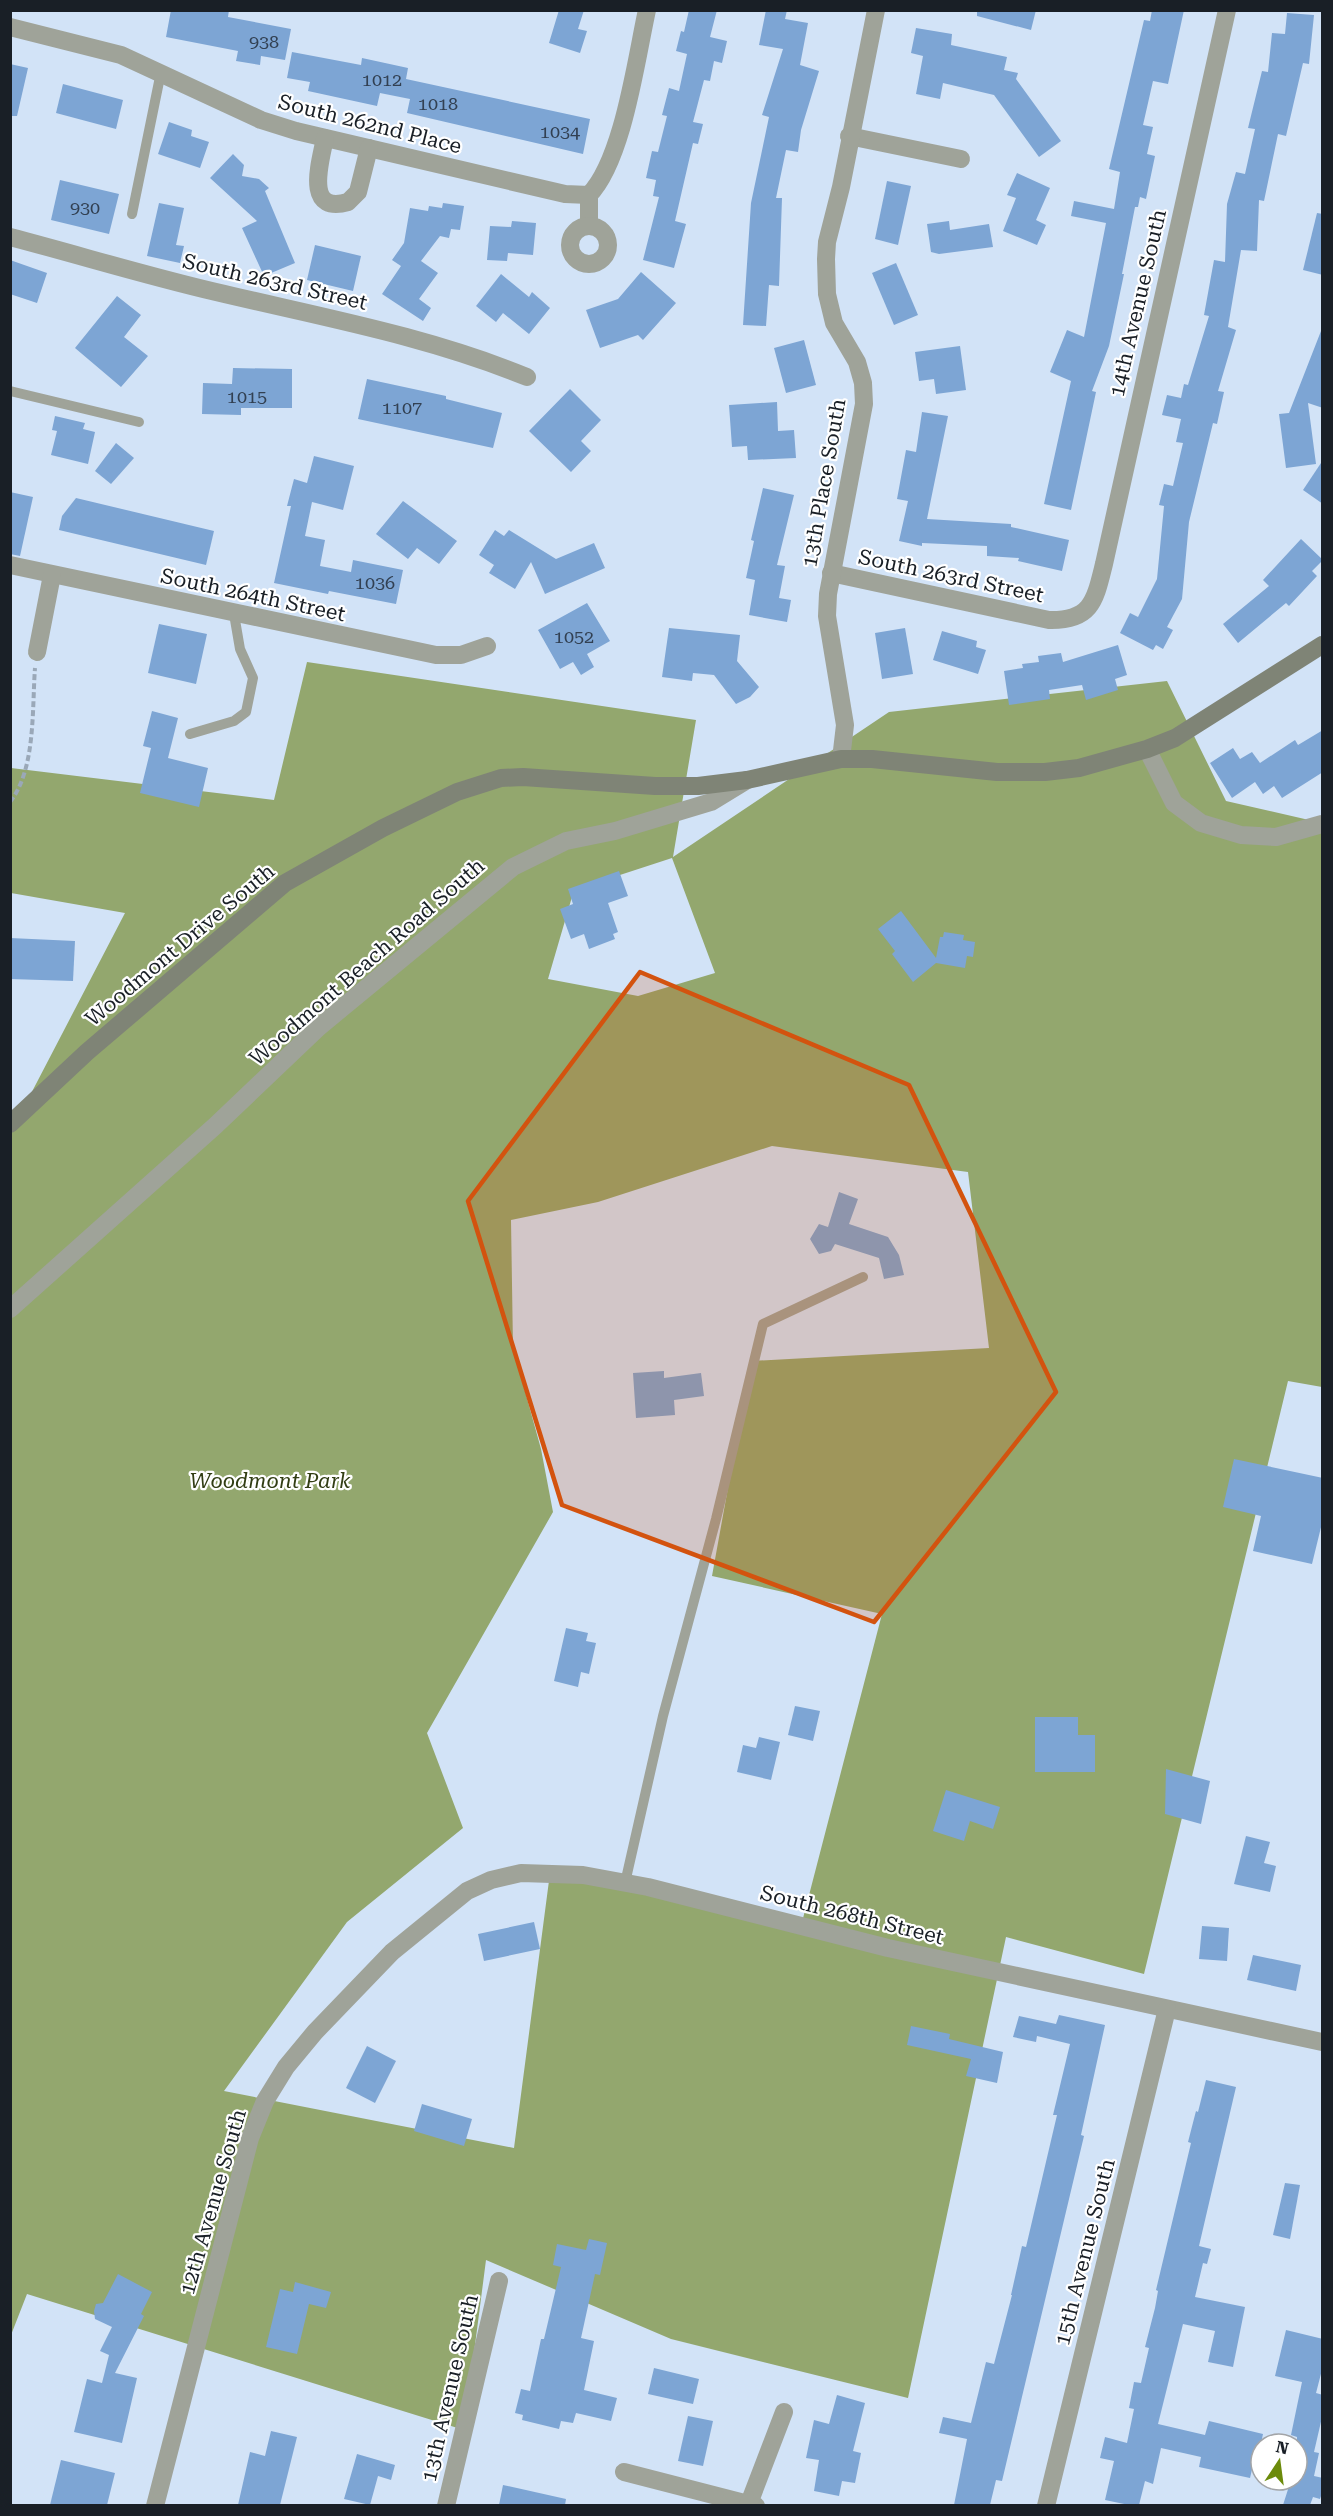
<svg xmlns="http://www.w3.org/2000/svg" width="1333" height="2516" viewBox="0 0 1333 2516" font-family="'Roboto Serif',serif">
	<rect width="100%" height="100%" fill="#d2e3f7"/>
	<path fill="#93a76e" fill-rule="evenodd" d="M307,662L696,720L673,857L889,712L1167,681L1226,801L1322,823V1387L1288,1381L1144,1974L1006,1937L908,2398L671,2339L486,2260L464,2430L27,2294L11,2335V1132L125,913L11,893V768L274,800ZM672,858L715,973L638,996L548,979L574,890ZM772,1146L968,1172L989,1348L751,1361L712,1576L882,1614L801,1926L550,1873L514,2148L224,2091L347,1922L463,1828L427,1733L553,1512L541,1449L513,1348L511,1220L598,1202Z"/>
	<g fill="#7da5d4">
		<path d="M171,10H229L228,17L291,29L285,60L261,56L260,65L236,61L238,51L166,37Z"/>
		<path d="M559,10H584L578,29L587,31L580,53L549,43Z"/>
		<path d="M689,10H717L710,37L727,41L722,63L714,61L710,81L704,80L693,122L703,124L698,144L693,143L675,221L686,224L674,268L643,260L659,197L653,196L656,180L646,178L652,151L658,152L667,116L662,115L669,88L679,91L687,54L676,51L681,31L684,32Z"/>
		<path d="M766,10H787L785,19L808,23L800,65L819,71L801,130L798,152L786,150L776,198H782L779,286L769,285L766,326L743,325L751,203L769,117L762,115L783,49L759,45Z"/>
		<path d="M977,10H1036L1031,30L977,16Z"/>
		<path d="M1152,10H1184L1168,84L1153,81L1143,125L1153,127L1147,154L1155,156L1146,199L1140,197L1138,207H1135L1122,274H1124L1109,346L1092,391L1096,392L1071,510L1044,504L1071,381L1050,372L1067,330L1084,337L1106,223L1071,216L1074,201L1114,209L1120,172L1109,169L1144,20L1150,21Z"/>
		<path d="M1287,13L1314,15L1309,64L1303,63L1286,136L1278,134L1264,201L1259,200L1257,251L1241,250L1228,327L1236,330L1218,391L1224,392L1217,424L1213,423L1189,522L1182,599L1167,627L1173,630L1163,649L1156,645L1153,650L1120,633L1130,613L1138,617L1157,579L1164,506L1159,505L1164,484L1173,486L1183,443L1176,442L1181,419L1162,415L1167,395L1181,398L1184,384L1188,385L1209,316L1204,315L1214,260L1225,262L1227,204L1236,172L1245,174L1255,129L1248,128L1262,71L1268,72L1272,33L1285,34Z"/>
		<path d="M916,28L952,34L951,45L1007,57L1004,70L1018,73L1016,79L1061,141L1039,157L994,95L943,83L940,99L916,94L923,56L911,53Z"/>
		<path d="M292,52L361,65L362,58L408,68L406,79L590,119L583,154L407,113L410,99L380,93L377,106L308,91L310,82L287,78Z"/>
		<path d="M10,64L28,68L17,116H10Z"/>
		<path d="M63,84L123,100L116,129L56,113Z"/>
		<path d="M169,122L192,130L191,136L209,142L200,168L158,154Z"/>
		<path d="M233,154L244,165L242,176L259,179L269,188L265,191L295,263L264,276L242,228L257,221L210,178Z"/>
		<path d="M1017,173L1050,188L1036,220L1046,225L1037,245L1003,231L1016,198L1007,195Z"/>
		<path d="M60,180L119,194L109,234L51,220Z"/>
		<path d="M887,181L911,186L898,245L875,239Z"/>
		<path d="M159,203L184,208L176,245L184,246L180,263L147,256Z"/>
		<path d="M443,203L464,206L460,230L451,229L449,238L440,236L421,261L438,273L419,299L431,308L423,321L382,294L401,266L392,260L404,243L410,208L428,211L429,206L442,208Z"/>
		<path d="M1317,213L1323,214V275L1303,270Z"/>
		<path d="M512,221L536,223L533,255L508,253L507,261L487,260L490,226L511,227Z"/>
		<path d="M949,221L950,230L989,224L993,247L939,254L931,252L927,224Z"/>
		<path d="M315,245L361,256L353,291L307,280Z"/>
		<path d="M10,260L47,273L37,303L10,294Z"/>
		<path d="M896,263L918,315L894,325L872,273Z"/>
		<path d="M641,272L676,303L643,340L638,335L600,348L586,310L618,299Z"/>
		<path d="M501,274L529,297L532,292L550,308L529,334L503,313L496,322L476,306Z"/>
		<path d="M117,296L141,315L124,337L148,356L121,387L75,348Z"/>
		<path d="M1321,331L1323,408L1308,403L1316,464L1286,468L1279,414L1289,413Z"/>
		<path d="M804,340L816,385L786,393L774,348Z"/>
		<path d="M960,346L966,390L936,394L934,379L919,381L915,352Z"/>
		<path d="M233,368L292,369V408H241V415L202,414L203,383L232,384Z"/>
		<path d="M367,379L446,396V399L502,413L493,448L358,419Z"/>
		<path d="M570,389L601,420L581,441L591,451L571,472L529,431Z"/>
		<path d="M777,402L778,431L794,430L796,458L748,460L747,446L732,447L729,405Z"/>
		<path d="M922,412L948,416L927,519L1011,524V527L1069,540L1062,571L1018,561L1019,558L987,556V546L922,543V546L899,541L908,501L897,499L906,450L916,452Z"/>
		<path d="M55,416L85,423L83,429L95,432L88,464L51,455L57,431L52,430Z"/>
		<path d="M116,443L134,458L111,484L95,471Z"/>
		<path d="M314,456L354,466L343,510L312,502L305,536L325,540L320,566L351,572L353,560L403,570L396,604L329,591L328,594L274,583L291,506H287L294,479L307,483Z"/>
		<path d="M1323,460V504L1303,490Z"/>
		<path d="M763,488L794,495L777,565L785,566L779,598L791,600L787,622L749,615L755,580L746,578L754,541L751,540Z"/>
		<path d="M10,492L33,497L20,556L10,554Z"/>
		<path d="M76,498L214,531L206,565L59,530L62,516Z"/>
		<path d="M403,501L457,541L439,564L417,548L408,559L376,534Z"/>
		<path d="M495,530L504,536L509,530L556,559L594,543L605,568L545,594L531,562L515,589L489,573L494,565L479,555Z"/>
		<path d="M1301,539L1323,560L1312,571L1317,576L1289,606L1286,603L1238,643L1223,624L1269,586L1263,580Z"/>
		<path d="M587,603L610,641L587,654L594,667L581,675L573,662L560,669L538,630Z"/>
		<path d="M159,624L207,634L196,684L148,673Z"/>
		<path d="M669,628L740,635L737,661L759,687L750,697L736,704L714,675L693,673L692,681L662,677Z"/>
		<path d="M905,628L913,674L882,679L875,633Z"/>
		<path d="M942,631L977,641L976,647L986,650L978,674L933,660Z"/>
		<path d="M1118,645L1127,675L1115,679L1118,690L1086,700L1082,685L1049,690L1050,699L1009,705L1004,671L1023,668L1022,664L1039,662L1038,656L1061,653L1063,662Z"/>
		<path d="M152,711L178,718L168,758L208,768L199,807L140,793L151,748L143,746Z"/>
		<path d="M1323,730V772L1282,798L1274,786L1263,794L1255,782L1232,798L1210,763L1233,748L1240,759L1252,752L1260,763L1295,740L1298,745Z"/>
		<path d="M619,871L628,896L608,903L618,932L613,934L615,939L589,949L584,934L571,939L560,909L573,904L568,889Z"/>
		<path d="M901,911L936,958L940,937H943L944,932L964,935L963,940L975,942L973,957L967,956L965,968L936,963L913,982L892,954L895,951L878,929Z"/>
		<path d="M10,938L75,941L73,981L10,979Z"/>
		<path d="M839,1192L858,1199L849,1224L888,1237L899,1255L904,1275L884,1279L879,1258L835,1244L831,1251L819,1254L810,1239L819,1224L828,1227Z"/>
		<path d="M664,1371V1378L701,1373L704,1396L674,1400L675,1415L636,1418L633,1373Z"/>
		<path d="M1234,1459L1323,1478V1519L1312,1564L1253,1551L1261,1516L1223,1507Z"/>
		<path d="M566,1628L588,1633L586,1641L596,1643L589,1674L581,1672L578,1687L554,1681Z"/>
		<path d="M795,1706L820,1711L813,1741L788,1735Z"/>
		<path d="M1035,1717H1078V1735H1095V1772H1035Z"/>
		<path d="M759,1737L780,1742L771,1780L737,1772L743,1745L756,1748Z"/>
		<path d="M1166,1769L1210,1781L1201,1824L1165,1814Z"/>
		<path d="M946,1790L1000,1807L993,1829L970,1821L964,1841L933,1831Z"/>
		<path d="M1246,1836L1270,1842L1264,1863L1276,1866L1270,1892L1234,1884Z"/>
		<path d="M534,1922L540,1949L484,1961L478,1934Z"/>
		<path d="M1202,1926L1229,1928L1227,1961L1199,1959Z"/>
		<path d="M1253,1955L1301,1965L1296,1991L1247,1980Z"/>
		<path d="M1059,2015L1105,2025L1081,2135L1084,2136L1002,2481L996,2480L990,2505H954L967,2439L939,2433L943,2417L971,2423L986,2362L994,2364L1012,2295H1011L1022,2246L1026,2247L1057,2115H1053L1070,2044L1037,2036L1036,2042L1013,2037L1019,2016L1056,2024Z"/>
		<path d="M911,2026L950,2034L949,2039L1003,2052L997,2083L966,2076L971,2059L907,2045Z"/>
		<path d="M367,2046L396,2061L375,2103L346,2088Z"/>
		<path d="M1206,2080L1236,2087L1199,2246L1211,2249L1207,2264L1203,2263L1195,2297L1245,2307L1233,2367L1208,2362L1215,2331L1183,2324L1158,2424L1205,2435L1209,2421L1263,2434L1257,2462L1254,2461L1250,2478L1199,2467L1201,2457L1161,2448L1153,2484L1145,2481L1139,2505H1129L1105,2500L1114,2461L1100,2458L1105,2437L1127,2443L1134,2409L1129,2408L1134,2382L1141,2383L1149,2348L1145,2347L1155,2308L1158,2291L1156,2290L1191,2143L1188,2142L1196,2111L1198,2112Z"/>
		<path d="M422,2104L472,2119L464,2146L414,2131Z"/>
		<path d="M1285,2183L1300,2185L1290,2239L1273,2235Z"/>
		<path d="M589,2239L607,2243L600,2275L595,2274L581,2338L594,2341L584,2390L617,2398L611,2421L576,2413L573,2423L561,2421L559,2429L522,2420L523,2415L515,2413L521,2389L530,2391L541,2339H544L561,2267L553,2265L557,2244L586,2250Z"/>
		<path d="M118,2274L152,2292L141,2314L144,2316L115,2373L137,2378L122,2443L74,2432L87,2379L102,2383L109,2355L100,2351L112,2327L95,2319L94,2311L96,2304L103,2303Z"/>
		<path d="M295,2282L331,2292L326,2308L309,2304L297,2354L266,2347L280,2289L293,2292Z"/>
		<path d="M1286,2330L1323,2339V2366L1316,2393L1323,2395V2413L1314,2452L1319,2453L1314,2476L1323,2478V2490L1320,2499L1313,2497L1310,2505H1283L1291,2480H1297V2437L1291,2435L1302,2382L1275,2376Z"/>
		<path d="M654,2368L699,2379L693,2404L648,2394Z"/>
		<path d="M837,2395L865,2403L853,2451L861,2453L855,2483L842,2481L839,2496L814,2491L819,2460L806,2458L814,2420L829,2424Z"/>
		<path d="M688,2416L713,2421L703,2466L678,2461Z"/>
		<path d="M271,2431L297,2437L280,2505H238L250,2452L265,2456Z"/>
		<path d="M357,2454L395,2465L391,2480L378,2476L370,2505L344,2499Z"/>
		<path d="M61,2460L115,2473L107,2505H50Z"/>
		<path d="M503,2485L566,2499L565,2505H499Z"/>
	</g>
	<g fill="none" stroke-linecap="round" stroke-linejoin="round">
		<path stroke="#9aa8b8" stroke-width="4" stroke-dasharray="6 3" stroke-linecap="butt" d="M10,802C36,769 32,708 35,668"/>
		<g stroke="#9fa399" stroke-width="10">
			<path d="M132,214L161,72"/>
			<path d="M10,391L139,422"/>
			<path d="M190,734L234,721L246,712L253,678L240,649L234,614"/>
			<path d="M625,1883L663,1716L716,1519L763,1324L863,1277"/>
		</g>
		<g stroke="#9fa399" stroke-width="18">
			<path d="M10,27L121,55L261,120L296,131L565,194L589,195"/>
			<path d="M849,136L961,159"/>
			<path d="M325,138C321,160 303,215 348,202L358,192L369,148"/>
			<path d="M589,226V195C623,160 636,60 647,10"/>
			<circle cx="589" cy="245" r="19"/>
			<path d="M10,237C79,255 147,276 216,292C321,317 427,336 527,377"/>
			<path d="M10,565L436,655H461L487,646"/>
			<path d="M831,573L1049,620C1092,621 1095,600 1104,564L1227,10"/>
			<path d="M37,652L52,575"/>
			<path d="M1147,749L1174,803L1201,823L1241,835L1276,837L1322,824"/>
			<path d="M841,759L845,725L827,616L828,594L864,404L863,383L857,362L834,323L827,294L826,259L827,242L841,187L876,10"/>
			<path d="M10,1309L215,1126L319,1027L513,867L566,841L615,831L711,802L747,780"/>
			<path d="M624,2472L756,2506"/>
			<path d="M155,2506L250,2138L265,2101L286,2067L315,2032L392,1952L467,1891L491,1880L521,1873L583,1875L648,1887L888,1948L1322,2042"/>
			<path d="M446,2506L499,2281"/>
			<path d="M748,2506L784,2412"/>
			<path d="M1046,2506L1167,2009"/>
		</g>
		<path stroke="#7f8476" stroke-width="18" d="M10,1124L87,1052L285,883L383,828L457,792L501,778L523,777L655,786H698L747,780L841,759H872L997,772H1045L1079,768L1147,749L1175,738L1322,645"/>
	</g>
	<path fill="#d3530f" fill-opacity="0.2" stroke="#d3530f" stroke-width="4.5" stroke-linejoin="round" d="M640,972L909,1085L1056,1392L874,1622L562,1505L468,1201Z"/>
	<g text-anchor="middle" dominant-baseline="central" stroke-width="4.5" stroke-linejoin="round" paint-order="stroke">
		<g font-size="18" fill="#324052">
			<text x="264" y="41">938</text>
			<text x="382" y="79">1012</text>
			<text x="438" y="103">1018</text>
			<text x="560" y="131">1034</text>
			<text x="85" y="207">930</text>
			<text x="247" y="396">1015</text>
			<text x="402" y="407">1107</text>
			<text x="375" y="582">1036</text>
			<text x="574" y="636">1052</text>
		</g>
		<g font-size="21" fill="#191f26" stroke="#fff">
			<text transform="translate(370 124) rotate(14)">South 262nd Place</text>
			<text transform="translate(275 282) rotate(13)">South 263rd Street</text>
			<text transform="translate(1138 303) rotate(-77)">14th Avenue South</text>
			<text transform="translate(824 483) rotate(-80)">13th Place South</text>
			<text transform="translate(951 576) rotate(12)">South 263rd Street</text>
			<text transform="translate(253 595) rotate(12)">South 264th Street</text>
			<text transform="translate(180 945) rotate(-40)">Woodmont Drive South</text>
			<text transform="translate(367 962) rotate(-41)">Woodmont Beach Road South</text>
			<text transform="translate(852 1915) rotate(14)">South 268th Street</text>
			<text transform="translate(213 2202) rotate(-74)">12th Avenue South</text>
			<text transform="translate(1085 2252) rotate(-76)">15th Avenue South</text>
			<text transform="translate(450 2388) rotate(-77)">13th Avenue South</text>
		</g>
		<g font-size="21" font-style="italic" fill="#313d13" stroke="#fff">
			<text x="270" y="1481">Woodmont Park</text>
		</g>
	</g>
	<rect width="1333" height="2516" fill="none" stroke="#191f26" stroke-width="24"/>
	<g transform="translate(1279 2462) rotate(13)"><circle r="28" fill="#ffffff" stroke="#a3a5a8" stroke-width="1.5"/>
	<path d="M0-4.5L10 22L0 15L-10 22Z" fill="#6c8b0b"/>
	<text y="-9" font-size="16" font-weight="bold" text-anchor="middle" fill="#191f26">N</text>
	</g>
</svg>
